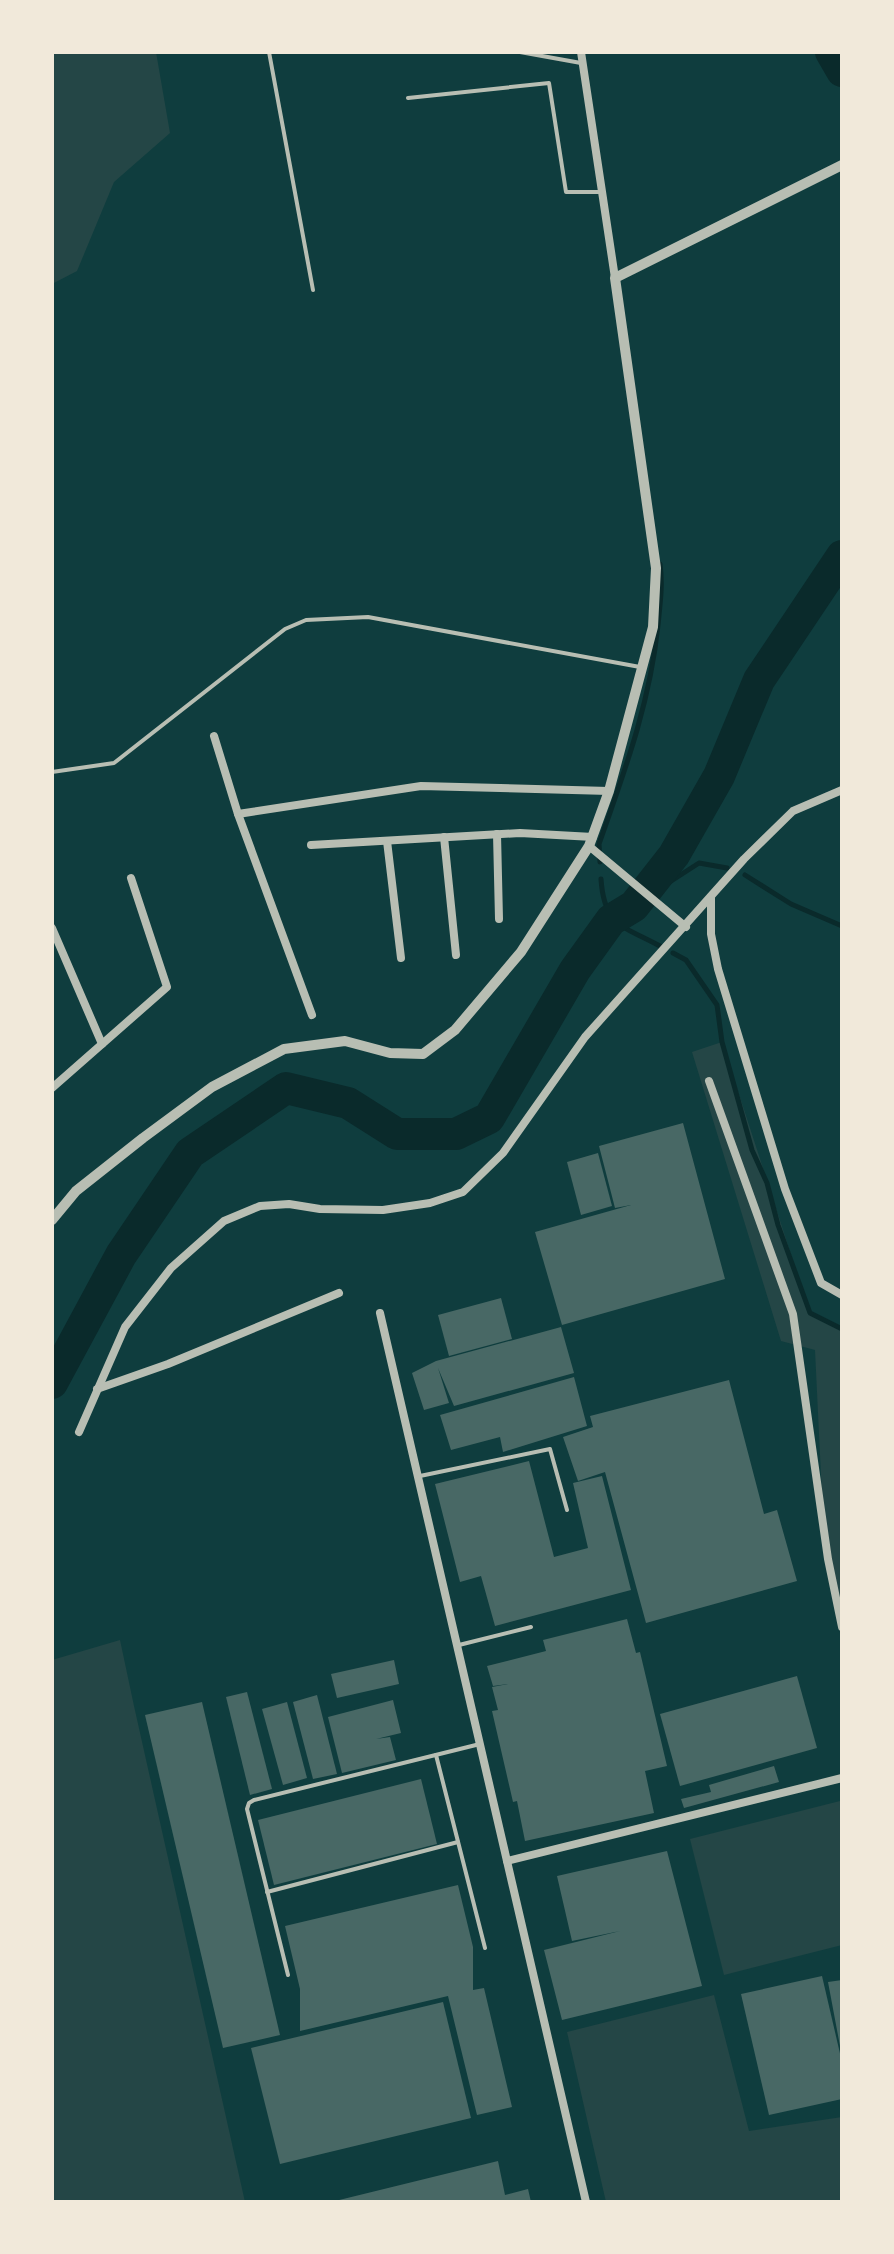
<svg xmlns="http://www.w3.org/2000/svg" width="894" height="2254" viewBox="0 0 894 2254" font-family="Ubuntu,sans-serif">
	<rect width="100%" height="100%" fill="#0f3d3e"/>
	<g fill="#244646">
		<path d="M52,52H156L170,133L114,182L77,271L52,284Z"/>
		<path d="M722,1042L810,1313L842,1329V1627L825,1559L815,1350L781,1341L692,1052Z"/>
		<path d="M120,1640L134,1706L245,2202H52V1660Z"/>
		<path d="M840,1801L842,1945L724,1975L690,1839Z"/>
		<path d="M714,1995L749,2131L842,2117V2202H606L567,2032Z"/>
	</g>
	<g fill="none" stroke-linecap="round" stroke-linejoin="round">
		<g stroke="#0a2a2b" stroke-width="5">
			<path d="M600,862L599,844C625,770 650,703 658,625C660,604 663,585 660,564"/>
			<path d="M745,875L791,904L842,926"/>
			<path d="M601,879C604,926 623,926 660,946"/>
			<path d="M611,920L699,863L727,868"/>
			<path d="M673,953L686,960L717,1005L722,1042L752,1150L767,1183L778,1225L810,1313L842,1329"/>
		</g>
		<g stroke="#0a2a2b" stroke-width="32">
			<path d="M831,52L842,71"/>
			<path d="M52,1383L121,1255L190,1153L286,1088L348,1103L397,1134H456L489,1118L575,970L611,920L634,906L674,855L719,776L759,680L842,556"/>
		</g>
	</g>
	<g fill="#486865">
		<path d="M683,1123L725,1279L562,1325L535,1232L631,1205L615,1208L599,1146Z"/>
		<path d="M598,1153L612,1206L581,1215L567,1162Z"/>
		<path d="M501,1298L512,1339L449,1356L438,1315Z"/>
		<path d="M561,1327L574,1373L454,1406L438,1368L449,1403L424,1410L412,1373L436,1361Z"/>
		<path d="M574,1377L587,1426L503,1452L500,1437L451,1450L440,1415Z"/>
		<path d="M729,1380L764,1514L777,1510L797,1581L646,1623L605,1472L578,1481L563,1437L593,1427L590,1416Z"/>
		<path d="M529,1461L554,1557L588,1548L573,1483L602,1476L631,1590L495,1626L481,1576L460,1582L435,1484Z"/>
		<path d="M627,1619L636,1653L640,1652L667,1766L645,1771L654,1813L525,1841L517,1801L513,1802L492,1711L498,1710L492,1687L508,1684L493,1686L487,1666L546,1651L543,1640Z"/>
		<path d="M394,1660L399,1684L337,1698L331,1674Z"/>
		<path d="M797,1676L817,1748L680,1786L660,1714Z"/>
		<path d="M247,1692L272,1789L250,1795L226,1697Z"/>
		<path d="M317,1695L337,1774L313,1779L293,1702Z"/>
		<path d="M393,1700L401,1733L376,1739L390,1737L396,1760L342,1773L328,1717Z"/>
		<path d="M202,1702L280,2035L223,2048L145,1715Z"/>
		<path d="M287,1702L307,1778L283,1785L262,1709Z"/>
		<path d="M774,1766L779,1782L684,1808L681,1799L711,1792L709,1785Z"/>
		<path d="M421,1779L437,1844L274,1885L258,1820Z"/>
		<path d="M667,1851L702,1986L562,2020L544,1950L620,1931L572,1941L557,1876Z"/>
		<path d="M458,1885L473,1947V1990L484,1988L512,2107L477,2115L448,1996L300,2031V1989L285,1926Z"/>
		<path d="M822,1976L842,2062V2099L769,2115L741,1994Z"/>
		<path d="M842,1980V2046H840L828,1982Z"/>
		<path d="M443,2002L471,2118L280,2164L251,2048Z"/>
		<path d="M498,2161L505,2195L528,2189L531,2202H331Z"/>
	</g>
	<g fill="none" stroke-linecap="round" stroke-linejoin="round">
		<g stroke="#b8beb3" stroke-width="4">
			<path d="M269,52L313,290"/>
			<path d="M520,52L581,63"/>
			<path d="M408,98L549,83L566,192H600"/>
			<path d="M52,772L114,763L285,629L306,620L368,617L640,667"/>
			<path d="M420,1476L550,1449L567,1510"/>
			<path d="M459,1645L531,1627"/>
			<path d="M436,1755L485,1948"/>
			<path d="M267,1892L458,1842"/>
			<path d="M288,1975L247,1809L249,1803L254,1800L480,1744"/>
		</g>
		<g stroke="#b8beb3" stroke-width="8">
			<path d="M581,52L615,278"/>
			<path d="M214,736L238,814L421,786L609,791"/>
			<path d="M238,814L312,1015"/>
			<path d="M497,834L499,919"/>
			<path d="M444,837L456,955"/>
			<path d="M387,841L401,958"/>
			<path d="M311,845L520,833L593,837"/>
			<path d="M589,846L686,927"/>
			<path d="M711,897V934L718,969L785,1189L821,1283L842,1295"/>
			<path d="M52,928L102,1044"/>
			<path d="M709,1081L793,1314L828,1559L842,1627"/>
			<path d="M52,1088L167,987L131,878"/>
			<path d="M380,1313L586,2202"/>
			<path d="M97,1389L168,1364L339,1293"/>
			<path d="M79,1432L125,1327L171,1268L224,1221L260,1206L289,1204L320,1209L383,1210L430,1203L463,1192L503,1153L585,1037L744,859L793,811L842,790"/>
			<path d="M507,1861L842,1778"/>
		</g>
		<path stroke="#b8beb3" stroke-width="10" d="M52,1220L76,1191L143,1138L212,1087L284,1049L345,1041L390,1053L423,1054L455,1030L521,952L589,846L609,791L653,627L656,568L615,278L842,165"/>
	</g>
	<rect width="894" height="2254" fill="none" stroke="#f1e9da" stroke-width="108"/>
</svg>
